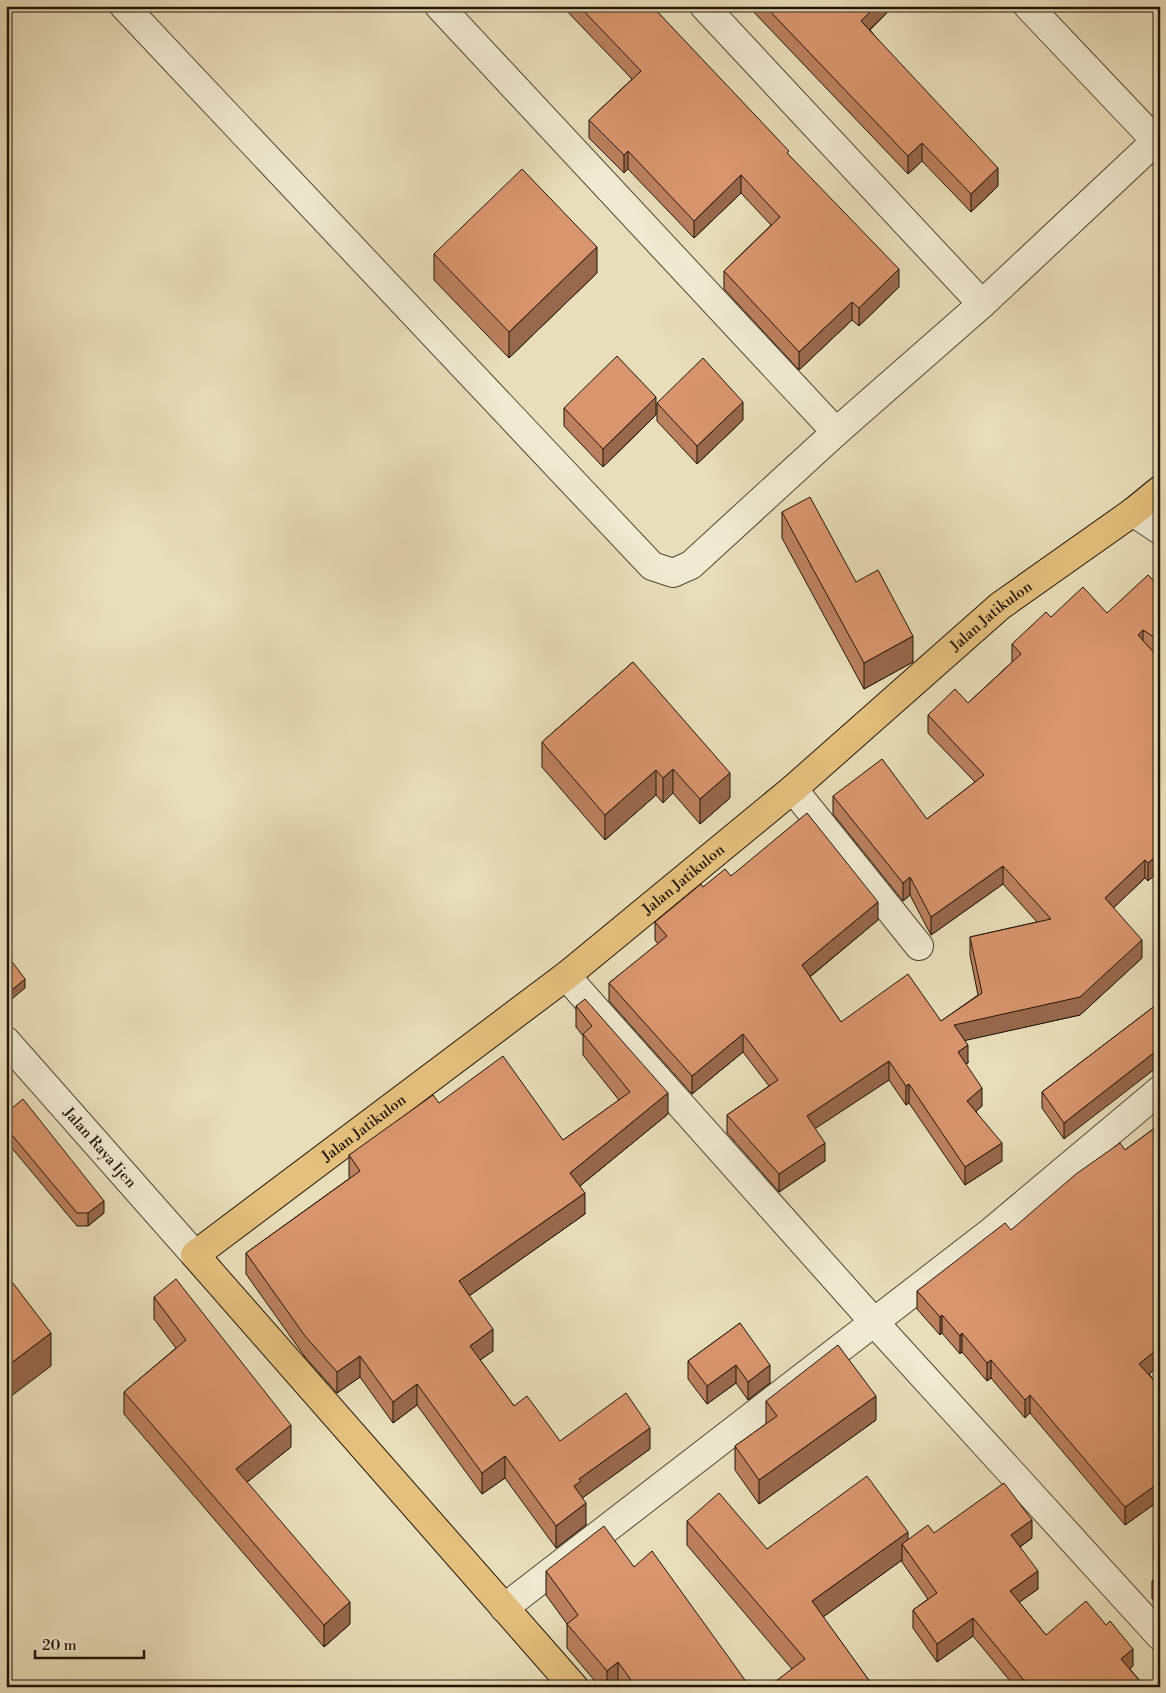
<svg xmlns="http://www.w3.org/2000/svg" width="1166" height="1693" viewBox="0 0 1166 1693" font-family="'Libre Bodoni',serif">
	<rect width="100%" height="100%" fill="#e8deba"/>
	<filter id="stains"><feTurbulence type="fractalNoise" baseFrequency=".004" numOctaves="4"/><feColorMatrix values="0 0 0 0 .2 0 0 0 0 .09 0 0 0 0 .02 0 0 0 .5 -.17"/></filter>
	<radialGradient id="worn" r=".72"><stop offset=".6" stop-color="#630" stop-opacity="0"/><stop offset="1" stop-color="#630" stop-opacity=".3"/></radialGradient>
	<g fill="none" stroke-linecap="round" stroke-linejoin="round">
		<g stroke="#544634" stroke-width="30">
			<g id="minor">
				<path d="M124,6L652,566L673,573L691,565L836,432L982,304L1160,137"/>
				<path d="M439,6L836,432"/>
				<path d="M704,6L982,304"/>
				<path d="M1028,6L1156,141"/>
				<path d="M1133,512L1160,530"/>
				<path d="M793,789L919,946"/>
				<path d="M566,976L874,1322L1160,1636"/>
				<path id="s1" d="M6,1041L195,1255"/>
				<path d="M504,1608L992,1231L1160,1090"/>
			</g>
		</g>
		<g stroke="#221407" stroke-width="30">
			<g id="major">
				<path id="s2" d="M574,1687L195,1255L566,976L793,789L1000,606L1133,512L1160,490"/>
			</g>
		</g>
		<use href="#minor" stroke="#f0ead2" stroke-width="28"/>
		<use href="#major" stroke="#e4bf7d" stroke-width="28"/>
	</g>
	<g fill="#bb805e" stroke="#221407">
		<path d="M562,6H652L789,155L899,287L859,326L852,320L799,370L724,289V271L771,225L741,193L694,238L628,169L624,173L589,138V120L632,79Z"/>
		<path d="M748,6H894L870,30L998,186L971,212L922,161L908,174Z"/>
		<path d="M434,254L597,273L509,358L434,280Z"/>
		<path d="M657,403L743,420L697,464L657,421Z"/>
		<path d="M564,408L656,415L603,467L564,426Z"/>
		<path d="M782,512L856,582L913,662L864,689L782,538Z"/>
		<path d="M1160,587V659L1148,881L1145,878L1113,908L1142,958L1080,1015L965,1040L968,1063L966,1065L982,1106L976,1111L1002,1161L965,1185L909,1103L906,1105L889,1080L815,1128L825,1161L779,1192L727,1133V1115L769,1086L743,1052L692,1094L609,1001V983L658,944L655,940V922L703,887L731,876L878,920L810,977L841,1022L941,1021L978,995L970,955V937L1037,922L1003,884L931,935L910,895L903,901L833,814V796L927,819L975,782L928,733V715L968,703L1012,662V644L1051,617L1107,613Z"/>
		<path d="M633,662L730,798L700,824L673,793L663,803L656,795L605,840L542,767V742Z"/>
		<path d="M1160,1002L1064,1139L1042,1108V1092Z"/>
		<path d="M576,1006L668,1114L580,1186L585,1214L469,1296L493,1351L480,1360L514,1406L560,1441L650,1449L582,1498L586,1525L556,1548L505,1478L482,1494L417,1405L393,1423L360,1377L337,1393L305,1357L246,1274V1253L350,1178L349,1177V1155L439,1103L563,1140L619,1100L583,1055V1036L576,1027Z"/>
		<path d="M6,1113L104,1213L88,1226H77L6,1141Z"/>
		<path d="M1160,1124V1365L1149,1374L1160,1387V1500L1125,1525L1030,1413L1025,1418L991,1378L987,1381L962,1352L960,1354L942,1333L940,1335L917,1309V1291L1011,1230L1125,1150Z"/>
		<path d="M154,1297L291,1447L247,1482L350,1624L324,1647L124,1414V1392L176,1348L154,1319Z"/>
		<path d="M740,1323L770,1383L748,1400L736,1383L707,1404L688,1379V1361Z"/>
		<path d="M766,1401L876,1420L759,1504L735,1470V1446L766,1424Z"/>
		<path d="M687,1521L767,1549L908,1540L934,1533L1032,1538L1020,1547L1038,1589L1019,1602L1046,1635L1133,1666L1130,1669L1145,1687H1015L973,1636L937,1662L913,1628V1610L928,1599L902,1562V1560L823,1617L873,1686L792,1669L687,1545Z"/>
		<path d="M1160,1537V1567L1154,1560V1542Z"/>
		<path d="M634,1567L750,1687H618V1686L617,1687H600L567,1648V1624L546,1595V1571Z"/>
		<path d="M1160,1574V1607L1152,1599V1581Z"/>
	</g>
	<g fill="#98684c" stroke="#221407">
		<path d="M876,6H894L861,38V21Z"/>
		<path d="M922,143V161L908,174V156Z"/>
		<path d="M628,151V169L624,173V155Z"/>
		<path d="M998,168V186L971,212V194Z"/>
		<path d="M741,175V193L694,238V221Z"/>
		<path d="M597,247V273L509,358V332Z"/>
		<path d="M899,269V287L859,326V308Z"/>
		<path d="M852,302V320L799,370V352Z"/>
		<path d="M656,397V415L603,467V449Z"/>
		<path d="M743,402V420L697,464V446Z"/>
		<path d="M1143,630V648L1138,635Z"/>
		<path d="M913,636V662L864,689V663Z"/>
		<path d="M673,769V793L663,803V778Z"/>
		<path d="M656,770V795L605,840V815Z"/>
		<path d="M730,773V798L700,824V799Z"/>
		<path d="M1160,853V871L1148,881V863Z"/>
		<path d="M1145,860V878L1105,916V898Z"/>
		<path d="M1003,866V884L931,935V917Z"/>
		<path d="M910,877V895L903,901V883Z"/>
		<path d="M878,902V920L802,983V965Z"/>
		<path d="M1142,940V958L1080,1015L954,1043V1025Z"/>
		<path d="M25,979V988L6,1004V995Z"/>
		<path d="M743,1034V1052L692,1094V1076Z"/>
		<path d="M968,1045V1063L958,1070V1052Z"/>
		<path d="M1160,1048V1065L1064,1139V1123Z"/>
		<path d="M889,1061V1080L807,1134V1116Z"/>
		<path d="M909,1084V1103L906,1105V1086Z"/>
		<path d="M982,1088V1106L967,1119V1101Z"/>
		<path d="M668,1093V1114L570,1194V1173Z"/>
		<path d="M825,1143V1161L779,1192V1174Z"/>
		<path d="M1002,1143V1161L965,1185V1167Z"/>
		<path d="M585,1193V1214L459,1303V1281Z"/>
		<path d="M104,1201V1213L88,1226V1213Z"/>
		<path d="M942,1315V1333L940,1335V1317Z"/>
		<path d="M493,1329V1351L470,1367V1346Z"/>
		<path d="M51,1333V1366L6,1400V1367Z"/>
		<path d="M962,1333V1352L960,1354V1336Z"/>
		<path d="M1160,1347V1365L1139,1382V1364Z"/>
		<path d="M360,1356V1377L337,1393V1372Z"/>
		<path d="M991,1360V1378L987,1381V1363Z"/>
		<path d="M736,1365V1383L707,1404V1386Z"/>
		<path d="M770,1365V1383L748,1400V1382Z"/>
		<path d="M417,1384V1405L393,1423V1402Z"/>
		<path d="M1030,1395V1413L1025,1418V1400Z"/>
		<path d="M876,1396V1420L759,1504V1480Z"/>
		<path d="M291,1425V1447L236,1491V1469Z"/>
		<path d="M650,1428V1449L581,1499L574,1486L579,1479Z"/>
		<path d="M505,1456V1478L482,1494V1473Z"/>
		<path d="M1160,1482V1500L1125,1525V1507Z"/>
		<path d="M586,1503V1525L556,1548V1526Z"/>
		<path d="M1032,1520V1538L1011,1553V1535Z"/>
		<path d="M908,1532V1553L902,1544V1560L812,1625V1601Z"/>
		<path d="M1038,1571V1589L1010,1609V1591Z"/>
		<path d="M350,1602V1624L324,1647V1625Z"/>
		<path d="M973,1618V1636L937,1662V1644Z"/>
		<path d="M1133,1649V1666L1121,1677V1659Z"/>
		<path d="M618,1662V1686L617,1687H607V1671Z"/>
	</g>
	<g fill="#d9956d" stroke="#221407">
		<path d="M579,6H652L789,151L787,153L899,269L859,308L852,302L799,352L724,271L780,217L741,175L694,221L628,151L624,155L589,120L641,71Z"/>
		<path d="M765,6H876L861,21L998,168L971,194L922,143L908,156Z"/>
		<path d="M522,169L597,247L509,332L434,254Z"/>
		<path d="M617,356L656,397L603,449L564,408Z"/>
		<path d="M703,358L743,402L697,446L657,403Z"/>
		<path d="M810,497L856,582L878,570L913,636L864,663L782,512Z"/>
		<path d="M1148,575L1160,587V641L1143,630L1138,635L1160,659V853L1148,863L1145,860L1105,898L1142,940L1080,997L954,1025L968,1045L958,1052L982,1088L967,1101L1002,1143L965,1167L909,1084L906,1086L889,1061L807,1116L825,1143L779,1174L727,1115L778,1080L743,1034L692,1076L609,983L667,936L655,922L701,884L703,887L725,869L731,876L807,813L878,902L802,965L841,1022L908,974L941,1021L982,993L970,937L1051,919L1003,866L931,917L910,877L903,883L833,796L882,759L927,819L984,775L928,715L955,689L968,703L1021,654L1012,644L1046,612L1051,617L1083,587L1107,613Z"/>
		<path d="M633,662L730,773L700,799L673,769L663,778L656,770L605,815L542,742Z"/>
		<path d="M7,955L25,979L6,995V955Z"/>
		<path d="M585,999L668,1093L570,1173L585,1193L459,1281L493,1329L470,1346L514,1406L527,1396L560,1441L626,1393L650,1428L579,1479L581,1481L574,1486L586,1503L556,1526L505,1456L482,1473L417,1384L393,1402L360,1356L337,1372L305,1336L246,1253L360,1171L349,1155L433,1095L439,1103L503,1056L563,1140L630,1092L583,1034L592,1026L576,1006Z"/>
		<path d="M1160,1002V1048L1064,1123L1042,1092Z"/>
		<path d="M23,1099L104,1201L88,1213H77L6,1128V1113Z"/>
		<path d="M1160,1124V1347L1139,1364L1160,1387V1482L1125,1507L1030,1395L1025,1400L991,1360L987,1363L962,1333L960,1336L942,1315L940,1317L917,1291L1005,1223L1011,1230L1076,1174L1120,1143L1125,1150Z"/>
		<path d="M6,1274L51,1333L6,1367Z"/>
		<path d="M176,1279L291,1425L236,1469L350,1602L324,1625L124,1392L186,1340L154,1297Z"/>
		<path d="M740,1323L770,1365L748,1382L736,1365L707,1386L688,1361Z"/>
		<path d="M838,1345L876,1396L759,1480L735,1446L777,1416L766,1401Z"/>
		<path d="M867,1476L908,1532L812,1601L873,1686L768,1687L805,1659L687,1521L719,1493L767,1549Z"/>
		<path d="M1004,1483L1032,1520L1011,1535L1038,1571L1010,1591L1046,1635L1086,1601L1106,1625L1110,1621L1133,1649L1121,1659L1145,1687H1024L1027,1684L973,1618L937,1644L913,1610L937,1593L902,1544L928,1525L934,1533Z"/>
		<path d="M604,1526L634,1567L652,1551L750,1687H636L618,1662L607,1671L567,1624L578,1615L546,1571Z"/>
		<path d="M1160,1537V1549L1154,1542Z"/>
		<path d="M1160,1574V1589L1152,1581Z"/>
	</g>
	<g text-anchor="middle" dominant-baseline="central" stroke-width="5" stroke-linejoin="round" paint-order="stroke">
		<g font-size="15" fill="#221407" stroke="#f0ead2">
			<text stroke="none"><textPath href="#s2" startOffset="1596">Jalan Jatikulon</textPath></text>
			<text stroke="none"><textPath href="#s2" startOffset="1191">Jalan Jatikulon</textPath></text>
			<text stroke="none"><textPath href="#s2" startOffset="786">Jalan Jatikulon</textPath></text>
			<text stroke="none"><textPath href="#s1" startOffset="142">Jalan Raya Ijen</textPath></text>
		</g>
	</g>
	<rect width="1166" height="1693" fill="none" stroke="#e8deba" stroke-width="25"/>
	<rect x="8" y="8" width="1151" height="1678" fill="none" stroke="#221407" stroke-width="2.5"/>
	<rect x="12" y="12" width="1141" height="1668" fill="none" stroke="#221407"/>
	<path d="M35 1650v8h109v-8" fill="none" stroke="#221407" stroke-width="2.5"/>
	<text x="42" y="1650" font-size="15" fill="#221407" stroke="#f0ead2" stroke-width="4" paint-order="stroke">20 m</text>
	<rect width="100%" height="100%" filter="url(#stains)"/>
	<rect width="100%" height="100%" fill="url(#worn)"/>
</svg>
